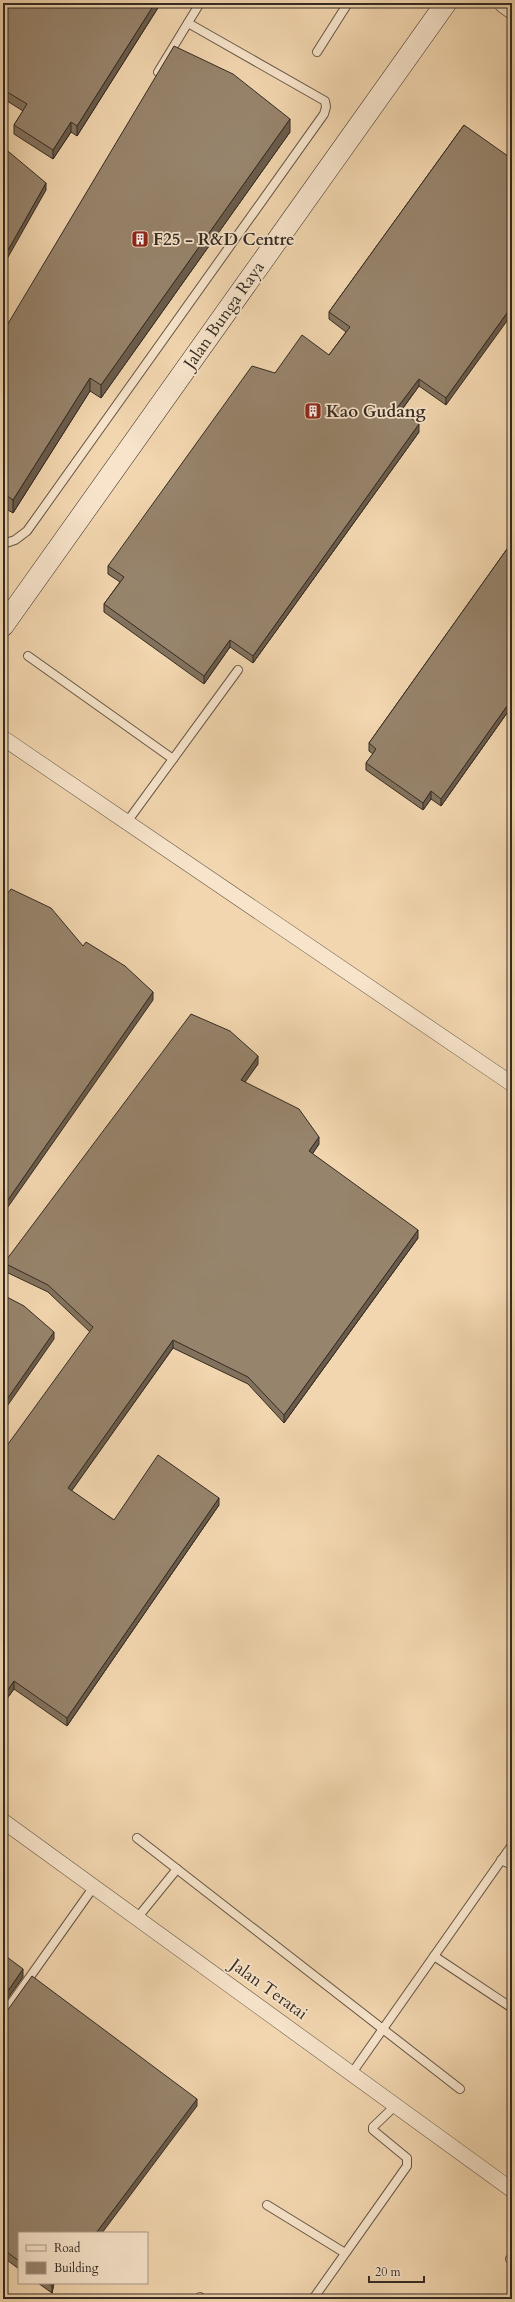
<svg xmlns="http://www.w3.org/2000/svg" width="515" height="2302" viewBox="0 0 515 2302" font-family="Cardo,serif">
	<rect width="100%" height="100%" fill="#f2d6af"/>
	<filter id="stains"><feTurbulence type="fractalNoise" baseFrequency=".005" numOctaves="4"/><feColorMatrix values="0 0 0 0 .2 0 0 0 0 .09 0 0 0 0 .02 0 0 0 .5 -.17"/></filter>
	<radialGradient id="worn" r=".72"><stop offset=".6" stop-color="#630" stop-opacity="0"/><stop offset="1" stop-color="#630" stop-opacity=".3"/></radialGradient>
	<g fill="none" stroke-linecap="round" stroke-linejoin="round">
		<g stroke="#645646" stroke-width="10">
			<g id="lane">
				<path d="M317,52L348,3"/>
				<path d="M158,72L200,3"/>
				<path d="M3,544L15,540L27,531L324,114L326,107L325,101L188,23"/>
				<path d="M28,656L173,759"/>
				<path d="M127,822L238,670"/>
				<path d="M137,1838L460,2089"/>
				<path d="M501,1860L512,1865"/>
				<path d="M138,1917L177,1869"/>
				<path d="M434,1956L512,2008"/>
				<path d="M3,2015L95,1885"/>
				<path d="M352,2073L512,1845"/>
				<path d="M267,2205L345,2253"/>
				<path d="M510,2259L512,2260"/>
				<path d="M199,2299L200,2297L202,2299"/>
				<path d="M313,2299L407,2166V2158L373,2130V2127L396,2105"/>
			</g>
		</g>
		<g stroke="#645646" stroke-width="16">
			<g id="street">
				<path d="M3,738L512,1084"/>
				<path d="M3,1821L512,2190"/>
			</g>
		</g>
		<g stroke="#352b23" stroke-width="22">
			<g id="secondary">
				<path d="M505,3L512,8"/>
				<path d="M3,626L446,3"/>
			</g>
		</g>
		<use href="#lane" stroke="#f7e4cb" stroke-width="8"/>
		<use href="#street" stroke="#f7e4cb" stroke-width="15"/>
		<use href="#secondary" stroke="#f7e4cb" stroke-width="21"/>
	</g>
	<g fill="#82725d" stroke="#352b23">
		<path d="M3,3H161L77,136L71,132L53,159L14,134V125L23,111L4,99V93L3,92Z"/>
		<path d="M464,125L446,405L419,386L401,411L419,432L253,663L230,647L204,684L104,612V604L120,582L108,574V566L275,373L329,355L346,332L329,319V312Z"/>
		<path d="M290,132L101,398L90,391L13,513L3,507V332Z"/>
		<path d="M512,542V706L441,806L431,799L423,810L366,770V763L373,754L369,751V743Z"/>
		<path d="M258,1064L244,1082L319,1144L312,1154L418,1238L284,1423L248,1384L173,1348L71,1491L114,1520L219,1505L67,1726L14,1689L3,1704L90,1332L48,1292L4,1271V1263Z"/>
		<path d="M3,2013L197,2106L19,2233V2269L3,2257Z"/>
		<path d="M38,2283H54L52,2293Z"/>
	</g>
	<g fill="#6a5c4c" stroke="#352b23">
		<path d="M155,3H161L77,136V126Z"/>
		<path d="M290,119V132L101,398V385Z"/>
		<path d="M71,122V132L53,159V150Z"/>
		<path d="M46,183V190L3,266V259Z"/>
		<path d="M512,306V314L446,405V398Z"/>
		<path d="M90,378V391L13,513V500Z"/>
		<path d="M419,379V386L397,416V408Z"/>
		<path d="M419,424V432L253,663V656Z"/>
		<path d="M230,640V647L204,684V676Z"/>
		<path d="M512,699V706L441,806V799Z"/>
		<path d="M431,791V799L423,810V803Z"/>
		<path d="M153,992V1000L3,1214V1207Z"/>
		<path d="M258,1056V1064L241,1088V1080Z"/>
		<path d="M319,1137V1144L309,1159V1151Z"/>
		<path d="M418,1230V1238L284,1423V1415Z"/>
		<path d="M54,1332V1339L3,1412V1405Z"/>
		<path d="M173,1340V1348L68,1496V1488Z"/>
		<path d="M219,1498V1505L67,1726V1718Z"/>
		<path d="M14,1681V1689L3,1704V1697Z"/>
		<path d="M23,1969V1977L3,2005V1998Z"/>
		<path d="M197,2099V2106L102,2233H96Z"/>
		<path d="M52,2283H54L52,2293Z"/>
	</g>
	<g fill="#97846c" stroke="#352b23">
		<path d="M3,3H155L77,126L71,122L53,150L14,125L27,104L4,90L7,85L3,83Z"/>
		<path d="M174,46L233,74L290,119L101,385L90,378L13,500L3,493V332Z"/>
		<path d="M464,125L512,159V306L446,398L419,379L397,408L419,424L253,656L230,640L204,676L104,604L124,577L108,566L252,366L275,373L302,335L329,355L350,327L329,312Z"/>
		<path d="M3,147L46,183L3,259Z"/>
		<path d="M512,542V699L441,799L431,791L423,803L366,763L376,749L369,743Z"/>
		<path d="M11,889L51,908L83,946L86,942L125,966L153,992L3,1207V899Z"/>
		<path d="M191,1014L230,1031L258,1056L241,1080L299,1109L319,1137L309,1151L418,1230L284,1415L248,1377L173,1340L68,1488L114,1520L158,1455L219,1498L67,1718L14,1681L3,1697V1451L93,1327L48,1285L4,1263Z"/>
		<path d="M3,1295L24,1306L54,1332L3,1405Z"/>
		<path d="M3,1954L23,1969L3,1998Z"/>
		<path d="M32,1976L197,2099L96,2233H19V2261L3,2249V2013L7,2011Z"/>
		<path d="M48,2283H52V2286Z"/>
	</g>
	<defs>
		<g id="building-square" transform="scale(0.9)"><rect x="-9" y="-9" width="18" height="18" rx="4" fill="#8f2418" stroke="#f7e4cb"/><path d="M-4-6H4V6H1V3H-1V6H-4ZM-2.5-4.3h1.7v1.8h-1.7ZM.8-4.3h1.7v1.8H.8ZM-2.5-1h1.7V.8h-1.7ZM.8-1h1.7V.8H.8Z" fill="#fff"/></g>
	</defs>
	<g fill-rule="evenodd">
		<use href="#building-square" x="140" y="239"/>
		<use href="#building-square" x="313" y="411"/>
	</g>
	<g text-anchor="middle" dominant-baseline="central" stroke-width="3.5" stroke-linejoin="round" paint-order="stroke">
		<g font-size="17" font-weight="bold" fill="#352b23" stroke="#f7e4cb" text-anchor="start">
			<text x="153" y="239">F25 - R&amp;D Centre</text>
			<text x="326" y="411">Kao Gudang</text>
		</g>
		<g font-size="17" fill="#352b23" stroke="#f7e4cb">
			<text transform="translate(224 315) rotate(-55)">Jalan Bunga Raya</text>
			<text transform="translate(269 1989) rotate(36)">Jalan Teratai</text>
		</g>
	</g>
	<rect width="515" height="2302" fill="none" stroke="#f2d6af" stroke-width="16"/>
	<rect x="4" y="4" width="507" height="2294" fill="none" stroke="#352b23" stroke-width="2"/>
	<rect x="8" y="8" width="499" height="2286" fill="none" stroke="#352b23"/>
	<rect x="18" y="2232" width="130" height="52" fill="#f7e4cb" stroke="#a99a88"/>
	<rect x="26" y="2245" width="20" height="6" fill="#f7e4cb" stroke="#a99a88"/>
	<text x="54" y="2252" font-size="12" fill="#352b23">Road</text>
	<rect x="26" y="2262" width="20" height="12" fill="#97846c" stroke="#a99a88"/>
	<text x="54" y="2272" font-size="12" fill="#352b23">Building</text>
	<path d="M369 2276v6h55v-6" fill="none" stroke="#352b23" stroke-width="2"/>
	<text x="375" y="2276" font-size="12" fill="#352b23" stroke="#f7e4cb" stroke-width="3" paint-order="stroke">20 m</text>
	<rect width="100%" height="100%" filter="url(#stains)"/>
	<rect width="100%" height="100%" fill="url(#worn)"/>
</svg>
